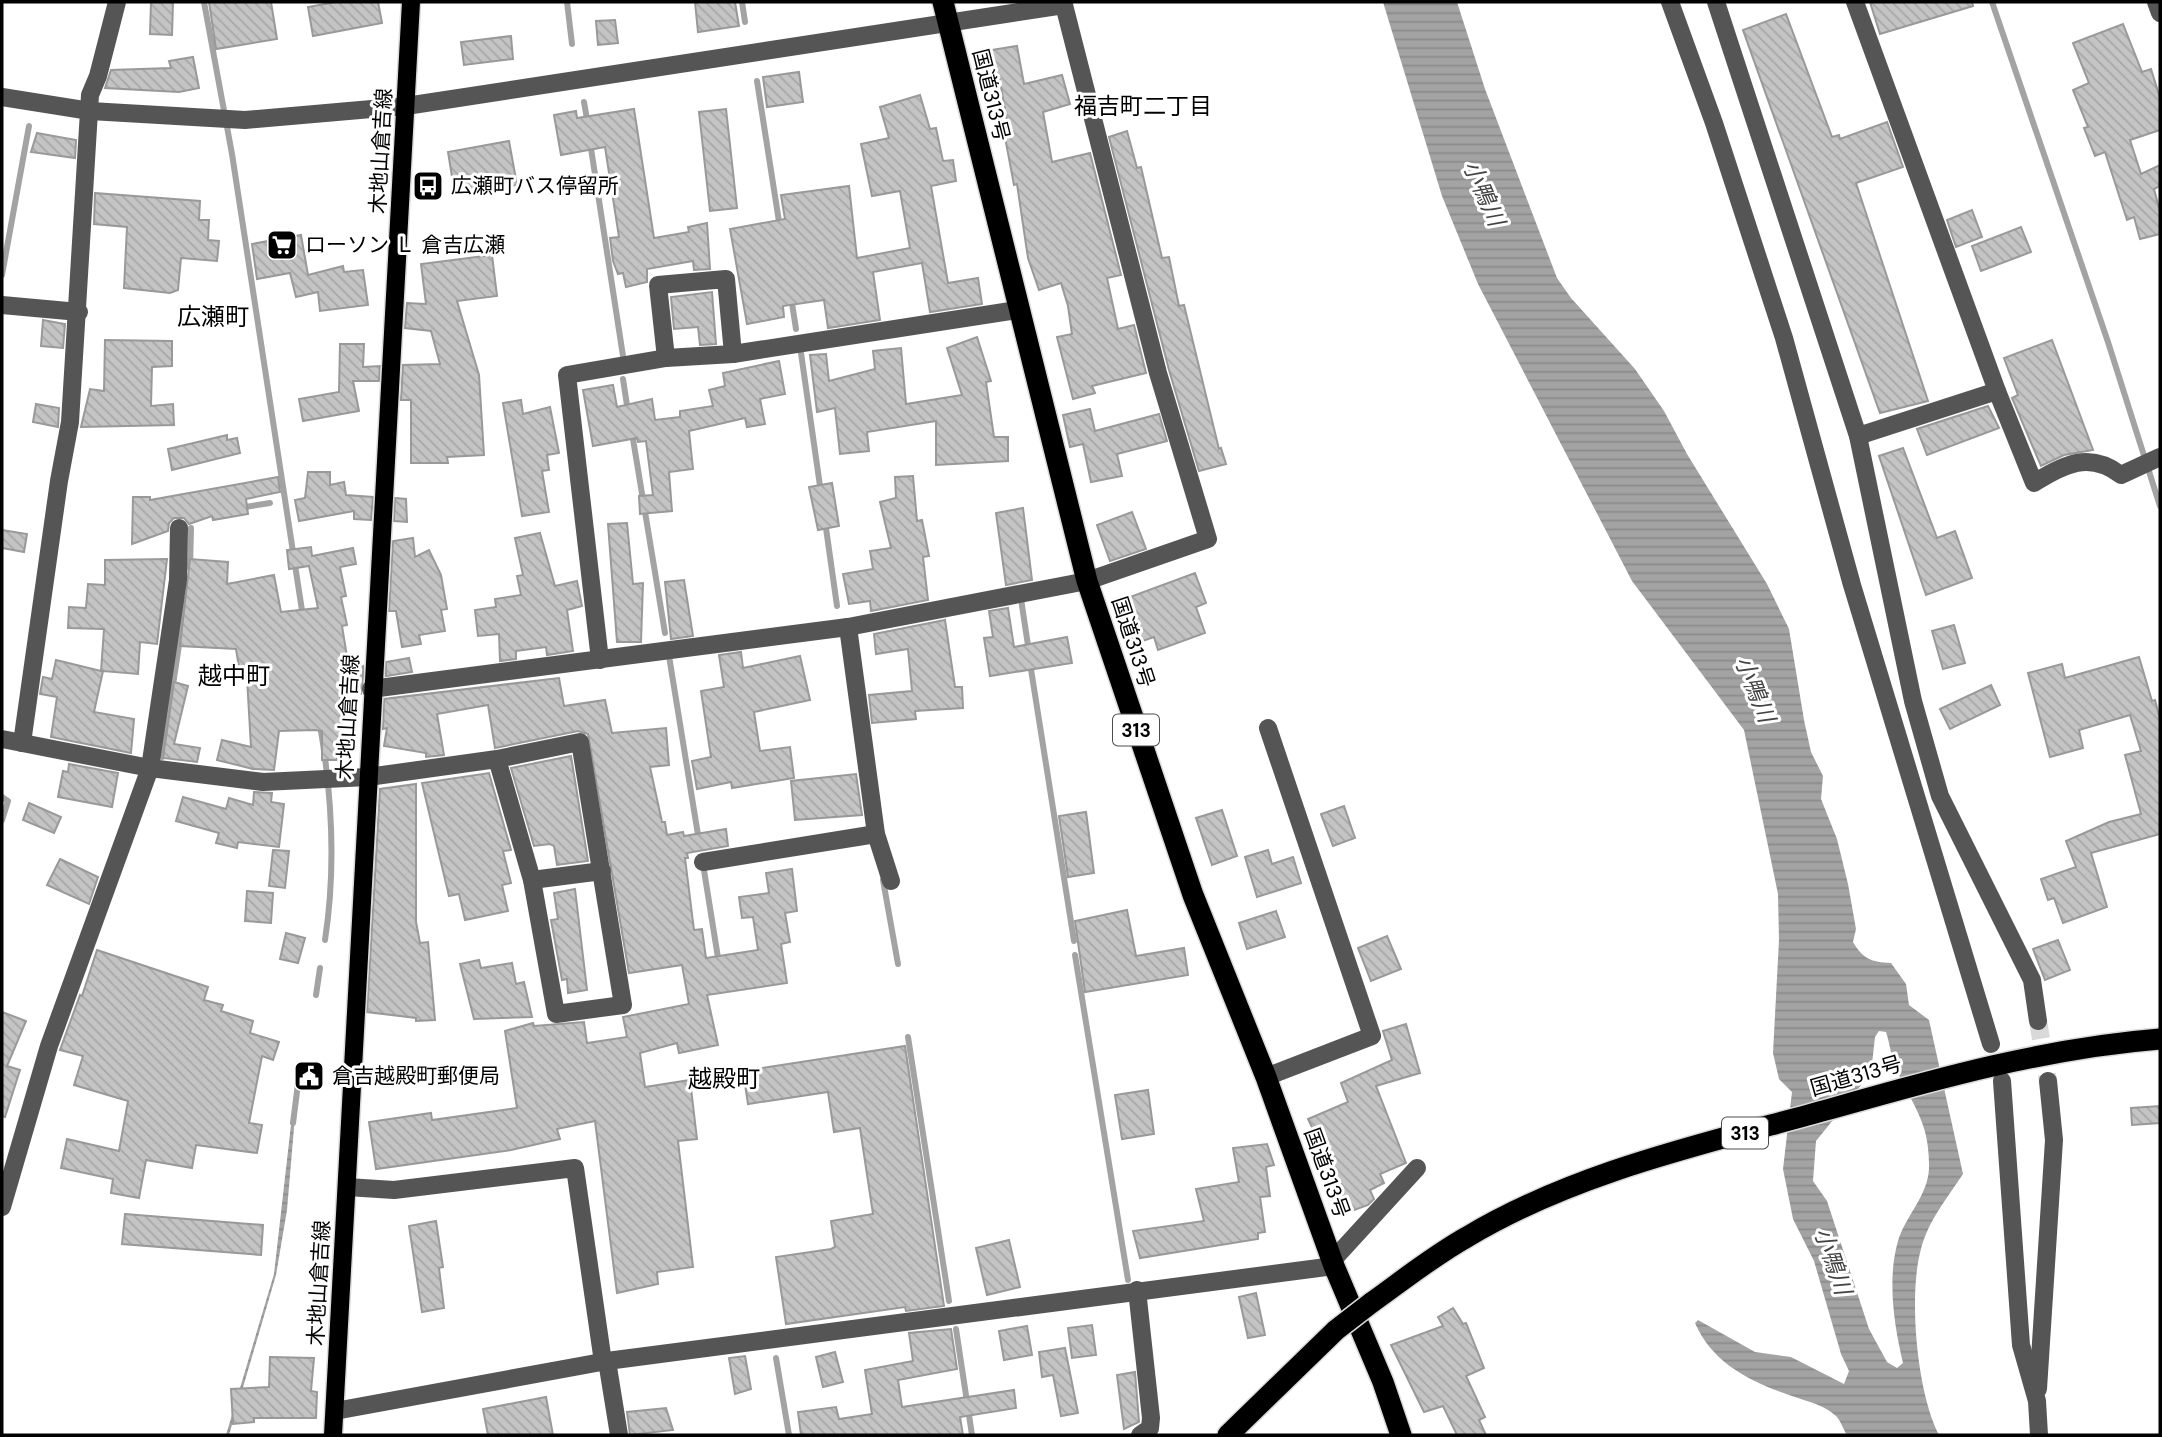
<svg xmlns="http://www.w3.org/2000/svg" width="2162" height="1437" viewBox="0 0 2162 1437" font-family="'DM Sans','Noto Sans JP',sans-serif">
	<defs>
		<pattern id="water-rules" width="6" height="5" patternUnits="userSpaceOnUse" patternTransform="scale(1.75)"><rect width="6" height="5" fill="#a3a3a3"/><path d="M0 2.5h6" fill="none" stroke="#8b8b8b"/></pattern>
		<pattern id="building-back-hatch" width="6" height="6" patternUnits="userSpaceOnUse" patternTransform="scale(1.75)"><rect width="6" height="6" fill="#c4c4c4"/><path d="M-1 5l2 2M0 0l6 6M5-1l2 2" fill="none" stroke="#a7a7a7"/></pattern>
	</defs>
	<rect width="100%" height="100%" fill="#fff"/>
	<g fill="url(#water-rules)" fill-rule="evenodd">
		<path d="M1383,2H1457L1485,89L1557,278L1571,298L1635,369L1664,411L1687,454L1767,584L1789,629L1804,720L1811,752L1823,776L1821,799L1837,839L1848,884L1856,929L1853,942C1863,959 1871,962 1891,963L1906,984L1909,1005L1929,1020L1963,1174C1948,1197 1928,1221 1921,1249C1908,1295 1917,1393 1939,1435H1847C1843,1429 1841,1421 1836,1416C1823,1404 1808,1402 1792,1396C1751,1382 1713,1364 1695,1323L1698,1320L1755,1352L1791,1357L1844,1384L1849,1371L1841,1354L1814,1261L1793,1219L1783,1169L1792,1092L1779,1079L1773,1053L1779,940L1778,894L1744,730L1632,581L1478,284L1442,196ZM1879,1031L1886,1032C1890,1044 1891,1057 1896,1068C1912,1106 1930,1121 1929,1168C1928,1196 1906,1215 1898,1241C1887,1279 1894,1325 1903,1363L1897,1368L1887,1362L1869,1329L1827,1201L1813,1181L1816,1141L1871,1073L1875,1037Z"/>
		<path d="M292,1116H295L287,1210L276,1275L229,1435H226L274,1274Z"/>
	</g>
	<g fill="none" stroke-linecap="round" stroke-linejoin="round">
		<g stroke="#a3a3a3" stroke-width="6">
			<path d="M204,2L232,154L303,617"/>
			<path d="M567,2L572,44"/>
			<path d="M742,2L745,22"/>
			<path d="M1992,2L2108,342L2160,506"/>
			<path d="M757,81L780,228"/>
			<path d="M584,102L588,125"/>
			<path d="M590,142L623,356"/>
			<path d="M2,275L29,126"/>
			<path d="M791,297L796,329"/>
			<path d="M801,353L821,493"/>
			<path d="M623,379L628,412"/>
			<path d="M632,433L665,633"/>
			<path d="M239,508L270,503"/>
			<path d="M825,521L837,606"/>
			<path d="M190,568L191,528"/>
			<path d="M1021,599L1029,652"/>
			<path d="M669,656L699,841"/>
			<path d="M1030,663L1074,941"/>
			<path d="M320,725C332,795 336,869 325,940"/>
			<path d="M162,757L186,599"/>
			<path d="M2,797L8,801L2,820"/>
			<path d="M703,864L719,964"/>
			<path d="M883,880L898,964"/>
			<path d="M1075,955L1128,1280"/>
			<path d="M316,995L320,968"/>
			<path d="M908,1037L949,1301"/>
			<path d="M293,1123L300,1068"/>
			<path d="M956,1329L972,1435"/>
			<path d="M776,1358L789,1435"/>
		</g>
	</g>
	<g fill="url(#building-back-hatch)" stroke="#999" stroke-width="2">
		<path d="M151,2H173L172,35L150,34Z"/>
		<path d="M209,2H271L277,39L216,49Z"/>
		<path d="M336,2H378L382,23L313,36L308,7Z"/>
		<path d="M695,2H735L739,26L698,32Z"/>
		<path d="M1870,2H1972L1973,6L1880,34Z"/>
		<path d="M1786,14L1832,137L1839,135L1840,139L1887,122L1903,167L1856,183L1928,401L1880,413L1743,30Z"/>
		<path d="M615,20L618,43L598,45L596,21Z"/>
		<path d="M2123,24L2142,72L2151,69L2160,98V130L2130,140L2141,174L2160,165V186L2154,189L2160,212V234L2140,239L2134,217L2127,220L2105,152L2095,156L2084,128L2088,127L2073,90L2089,83L2073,43Z"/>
		<path d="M511,36L513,59L464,65L461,42Z"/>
		<path d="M1017,46L1024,84L1062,75L1070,104L1043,112L1052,162L1090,153L1121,275L1107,278L1118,329L1134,325L1146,373L1092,386L1095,393L1073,399L1057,337L1072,334L1068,306L1061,283L1039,290L1028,258L1017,184L1014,185L1004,132H1009L999,76L990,78L985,51Z"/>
		<path d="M193,57L199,88L179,92L105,88L111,70L171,68L169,61Z"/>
		<path d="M799,72L803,102L767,107L763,77Z"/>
		<path d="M920,95L930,129L936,128L943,161L953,160L956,181L931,186L948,283L978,278L982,304L930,312L922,263L873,272L880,320L828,328L824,300L783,306L784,317L747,324L730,229L785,219L781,195L849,186L857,258L910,248L900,191L872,196L861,144L889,138L880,107Z"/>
		<path d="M634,109L654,238L689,232L688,227L707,223L710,269L694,270L693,261L647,269V282L626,287L623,273L618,274L613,261L610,238L619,237L605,147L561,155L554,115L576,111L577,118Z"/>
		<path d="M726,109L737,208L710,211L699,112Z"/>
		<path d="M1127,131L1137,168L1141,167L1162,258L1169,257L1179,306L1184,305L1219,449L1221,448L1226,464L1199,471L1169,370L1109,137Z"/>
		<path d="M37,133L76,140L75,158L31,152Z"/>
		<path d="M509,141L517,185L455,195L448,152Z"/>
		<path d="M95,193L200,201L199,220H209L208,240L219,241L217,261L181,258L178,290L170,293L124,288L127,227L94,224Z"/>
		<path d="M1972,210L1982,237L1956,247L1947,220Z"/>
		<path d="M2021,227L2031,252L1981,271L1972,246Z"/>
		<path d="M301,235L308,275L343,266L344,272L363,270L368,305L320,311L318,292L296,297L290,273L257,279L252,244Z"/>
		<path d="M492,255L497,296L457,301L479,375L484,455L447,457L448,463H411V400H401L403,365L440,364L431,331L405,328L407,303L426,304L421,264Z"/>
		<path d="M712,292L716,344L700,345L698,327L674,329L671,297Z"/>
		<path d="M43,320L65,324L63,348L41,346Z"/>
		<path d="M977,337L991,381L986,382L994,437H1008V461L936,465V421L867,432L869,451L840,454L835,408L817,412L810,355L826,354L829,381L875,369L873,351L901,348L906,404L962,395L947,348Z"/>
		<path d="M105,340L172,341V366L152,367L151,406L173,404L174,425L81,427L90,389L104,391Z"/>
		<path d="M2052,340L2093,450L2064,455L2041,466L2012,398L2018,395L2004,358Z"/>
		<path d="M340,344H364L363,367L380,366L379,381H353L359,411L303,421L299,399L339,392Z"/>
		<path d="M779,361L785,394L760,399L765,424L747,427L745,418L689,431L693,469L669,472L672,511L640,514L639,496L653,495L646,441L638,442L637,438L593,446L583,390L613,385L617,407L652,399L655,420L680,417V411L713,406L709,390L725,386L723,373Z"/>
		<path d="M521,400L523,414L550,407L559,453L547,455L549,470L542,471L549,512L522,516L503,403Z"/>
		<path d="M36,404L59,408L58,427L33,422Z"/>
		<path d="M1988,406L1999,428L1927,455L1917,429Z"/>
		<path d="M1090,409L1095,431L1159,414L1167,441L1117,454L1122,476L1091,482L1083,444L1070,447L1063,415Z"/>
		<path d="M227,435V440L237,438L240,453L172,470L168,449Z"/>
		<path d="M1903,448L1937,538L1955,531L1972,578L1926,595L1879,456Z"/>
		<path d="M308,472H330V485L344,482L346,495L373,497L371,520L354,519V511L299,521L295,500L305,498Z"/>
		<path d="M913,476L917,521L922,520L929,556L923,557L928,600L871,611L870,601L849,604L843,574L873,569L870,551L891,548L880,502L896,498L895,477Z"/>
		<path d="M278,477L280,492L246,499L248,514L213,520L212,516L189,524L184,518H174L169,523L168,531L132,544L133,497H150V500Z"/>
		<path d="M832,483L839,526L818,530L809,487Z"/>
		<path d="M395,498L406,499L407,522L394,521Z"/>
		<path d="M1023,508L1032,580L1006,585L996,513Z"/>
		<path d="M1132,512L1146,549L1110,561L1097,525Z"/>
		<path d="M627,523L633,584L643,583L641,642H617L608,524Z"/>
		<path d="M2,530L27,534L24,552L2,548Z"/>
		<path d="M540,533L555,586L577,581L582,606L567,610L573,651L547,655L546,647L516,651V659L500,661L499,634L478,636L475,610L496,607L495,599L521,595L517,576L523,575L515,538Z"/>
		<path d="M413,538L415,557L429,550L441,575L447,609L441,610L445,631L419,635L421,644L402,647L396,611H389L393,541Z"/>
		<path d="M311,547L312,556L353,548L356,564L340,567L346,596L341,597L347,625L342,626L349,669L363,666V682L361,694L340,693L341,746H338L337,760H322V731L315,730L279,731L274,770L253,769L217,760L222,740L251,747L247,678L241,679L236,649L180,646L190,559L228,562L227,584L274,575L281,612L318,608L309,566L289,569L287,550Z"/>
		<path d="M167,559L157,644L140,642L138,674L103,671L94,712L134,719L131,753L51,737L57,697L40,694L43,677L52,679L56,660L101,671L104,629L68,628L69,607L86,608L88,584L105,585V560Z"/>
		<path d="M1195,573L1206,603L1196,607L1205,633L1158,650L1154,637L1134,644L1119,601Z"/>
		<path d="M684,580L693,636L671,639L665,582Z"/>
		<path d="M1008,608L1014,647L1067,637L1072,663L990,676L984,638L993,637L989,611Z"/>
		<path d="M945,620L955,687H962L963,708L915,711L916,719L872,723L869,695L912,691L908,649L876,654L874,634Z"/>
		<path d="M1954,625L1965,663L1943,669L1932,631Z"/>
		<path d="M741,652L743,668L800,656L810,700L754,712L760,751L790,747L794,778L732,788L731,782L697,789L692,761L711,757L701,691L724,687L719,655Z"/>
		<path d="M2139,657L2152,701L2155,700L2160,719V834L2091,853L2107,907L2063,923L2054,898L2048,900L2041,879L2076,867L2066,841L2109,822L2141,814L2125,755L2141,751L2130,715L2079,730L2083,748L2050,757L2028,673L2062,664L2065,678Z"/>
		<path d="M409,658L412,672L386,676V662Z"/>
		<path d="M559,678L564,706L605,700L612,733L666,728L669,765L650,767L662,822H665L667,835L683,832L684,836L726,829L728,846L687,853L688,858H685L694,930L702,929L706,958L758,950L753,917L742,918L739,897L769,893L766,873L792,869L797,911L785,913L790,942L781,944L787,983L707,995L718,1045L679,1053L677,1043L640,1053L645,1087L690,1080L697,1139L678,1141L693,1267L657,1272L658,1284L617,1293L595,1121L557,1129L560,1139L511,1150L376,1169L369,1122L431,1113L432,1120L517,1108L505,1031L533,1023L534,1026L584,1022L587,1043L627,1037L623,1017L689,1004L682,965L629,973L588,734L578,731L495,748L488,705L437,714L444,755L426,757V753L384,746L387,728L383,729L384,699Z"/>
		<path d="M174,682L188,686L174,744L200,748L197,762L163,758Z"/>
		<path d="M1991,685L2000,705L1950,729L1940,709Z"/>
		<path d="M571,756L588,861L557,865L554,846L550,844L534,846L511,768Z"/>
		<path d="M69,764L118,773L112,807L58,797L63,771L68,772Z"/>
		<path d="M489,773L511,850L503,851L511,883L502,885L508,911L465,920L459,894L449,896L422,783Z"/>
		<path d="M856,774L862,815L795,820L791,781Z"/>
		<path d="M416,784V922L420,943L428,942L435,1020L416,1021V1018L367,1012L380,789Z"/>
		<path d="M254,792L272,793L271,802L284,804L279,847L238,842L237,848L216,843L219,833L176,821L183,797L226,809L229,798L253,805Z"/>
		<path d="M29,803L61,817L54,833L23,820Z"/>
		<path d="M1344,806L1355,838L1333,846L1321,814Z"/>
		<path d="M1222,810L1237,856L1212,865L1196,818Z"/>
		<path d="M1086,812L1094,873L1068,877L1059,816Z"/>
		<path d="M273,850L289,851L285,888L269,886Z"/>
		<path d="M1268,850L1272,864L1293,857L1301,883L1257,897L1245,857Z"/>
		<path d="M60,859L98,877L89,904L47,885Z"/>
		<path d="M575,889L587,990L568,993L567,979L562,980L551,920L558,919L554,893Z"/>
		<path d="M247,891L273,893L271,923L245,921Z"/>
		<path d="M1127,910L1136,956L1184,948L1188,975L1085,992L1075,921Z"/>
		<path d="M1276,911L1285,937L1247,949L1239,923Z"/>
		<path d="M286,933L305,938L298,963L280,959Z"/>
		<path d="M1387,936L1401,969L1371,981L1358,948Z"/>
		<path d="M2058,940L2070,970L2045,980L2033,949Z"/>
		<path d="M97,950L208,987L204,1000L223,1005L221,1011L253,1021L250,1033L279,1042L273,1060L262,1056L249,1123L262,1125L257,1153L196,1145L192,1168L146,1160L139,1198L111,1193L113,1179L61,1168L67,1139L119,1151L128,1101L74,1085L83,1056L60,1050L80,995L82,996Z"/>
		<path d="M479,960L481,968L512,963L516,984L524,982L532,1017L474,1019L460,964Z"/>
		<path d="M2,1012L26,1021L7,1066L20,1070L5,1117L2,1116Z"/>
		<path d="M1406,1024L1420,1073L1376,1086L1406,1163L1380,1174L1384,1183L1370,1190L1374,1199L1368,1205L1338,1216L1330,1196L1334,1194L1323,1173L1328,1170L1322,1155L1325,1154L1308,1119L1348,1102L1341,1083L1392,1060L1383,1031Z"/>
		<path d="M905,1046L944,1306L906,1311L905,1307L786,1324L776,1257L831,1249L835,1247L831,1221L873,1214L860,1128L834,1132L828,1092L748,1104L743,1071Z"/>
		<path d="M1148,1090L1154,1134L1122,1139L1115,1095Z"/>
		<path d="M2160,1106V1123L2132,1125L2131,1108Z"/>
		<path d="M1267,1144L1274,1165L1266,1167L1270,1196L1260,1197L1265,1232L1258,1233V1239L1140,1258L1133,1231L1204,1221L1196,1189L1239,1182L1233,1148Z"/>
		<path d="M125,1214L263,1225L261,1255L122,1244Z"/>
		<path d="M436,1221L443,1267L439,1268L444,1308L422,1312L409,1226Z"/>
		<path d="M1009,1240L1020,1287L987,1295L976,1248Z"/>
		<path d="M1256,1293L1265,1335L1248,1338L1239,1297Z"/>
		<path d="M1453,1308L1463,1324L1466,1323L1484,1368L1466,1376L1485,1417L1479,1420L1486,1435H1457L1443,1406L1424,1412L1391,1345L1443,1326L1438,1317Z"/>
		<path d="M1092,1325L1096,1355L1072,1358L1068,1328Z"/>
		<path d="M1027,1326L1032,1355L1004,1360L999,1331Z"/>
		<path d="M951,1329L957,1369L898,1380L902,1407L1014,1390L1016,1408L960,1417L963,1435H801L798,1412L836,1407L839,1419L872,1414L865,1370L913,1361L909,1333Z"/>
		<path d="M1065,1348L1078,1413L1061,1416L1053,1375L1042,1377L1039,1352Z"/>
		<path d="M835,1352L843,1382L823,1387L816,1357Z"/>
		<path d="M745,1356L751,1389L735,1394L729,1358Z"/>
		<path d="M270,1357L314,1358L311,1391L317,1392L316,1418H254V1422L233,1424L231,1389L269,1387Z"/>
		<path d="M1135,1372L1139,1422L1124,1429L1117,1375Z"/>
		<path d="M546,1397L553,1435H488L483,1409Z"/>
		<path d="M666,1408L673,1430L630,1435L627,1412Z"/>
	</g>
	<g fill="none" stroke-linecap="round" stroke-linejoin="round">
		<path stroke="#d9d9d9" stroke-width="18" stroke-dasharray="18 9" stroke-linecap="butt" d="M2038,1021L2048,1081"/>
		<g stroke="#dbdbdb" stroke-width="21">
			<path id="major" d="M333,1435L411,2"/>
		</g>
		<g stroke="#dbdbdb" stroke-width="24">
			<g id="highway">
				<path d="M943,2L1087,581L1193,895L1266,1077L1334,1266L1383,1382L1401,1435"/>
				<path d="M1371,1303C1402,1281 1433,1256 1467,1237C1577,1171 1708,1143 1830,1109C1939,1078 2047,1048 2160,1039"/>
				<path d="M1228,1435L1336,1330"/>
			</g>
		</g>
		<g stroke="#555" stroke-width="18">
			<path d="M1670,2L1714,123L1784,338L1852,585L1991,1044"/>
			<path d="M1716,2L1858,436L1913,701L1940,796L2032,980L2038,1021"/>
			<path d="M1855,2L1997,391L1858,436"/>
			<path d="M2156,2L2160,13"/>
			<path d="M2,97L90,111L245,120L406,106L1064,5L1158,373L1208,539L1087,581L848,627L371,689"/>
			<path d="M2,305L79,312"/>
			<path d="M666,358L658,285L726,279L733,354"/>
			<path d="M1997,391L2034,483C2064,464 2090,451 2121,475L2160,457"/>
			<path d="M848,627L876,834L891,881"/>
			<path d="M600,660L567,375L666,358L733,354L1017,310"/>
			<path d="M2,739L150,768L263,782L368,777L497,759L580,742L623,1005L556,1014L532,880L497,759"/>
			<path d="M22,743L59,481L70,422L90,95L98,76L117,2"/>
			<path d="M703,862L876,834"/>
			<path d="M532,880L602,871"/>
			<path d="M1266,1077L1372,1036L1268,728"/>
			<path d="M2002,1081L2021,1345L2037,1401L2039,1435"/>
			<path d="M347,1187L394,1190L575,1168L603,1362"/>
			<path d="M2,1207L49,1046L150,768L178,580L179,528"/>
			<path d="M1332,1261L1417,1168"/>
			<path d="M1137,1290L1151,1418L1150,1428L1140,1435"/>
			<path d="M607,1361L619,1435"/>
			<path d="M2038,1389L2054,1140L2048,1081"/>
			<path d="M335,1411L607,1361L1334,1266"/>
		</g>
		<use href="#major" stroke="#000" stroke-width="18"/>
		<use href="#highway" stroke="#000" stroke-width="21"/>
		<g stroke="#dbdbdb" stroke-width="24" stroke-linecap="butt">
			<path id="highway-bridge" d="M1336,1330L1371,1303"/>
		</g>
		<use href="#highway-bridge" stroke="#000" stroke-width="21"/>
	</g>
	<defs>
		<g id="bus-square" transform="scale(1.575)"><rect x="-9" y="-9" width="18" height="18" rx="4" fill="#000" stroke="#fff"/><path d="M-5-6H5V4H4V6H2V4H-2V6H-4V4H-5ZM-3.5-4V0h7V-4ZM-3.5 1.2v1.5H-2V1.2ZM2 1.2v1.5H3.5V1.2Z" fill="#fff"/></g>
		<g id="supermarket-square" transform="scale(1.575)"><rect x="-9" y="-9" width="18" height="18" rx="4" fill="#000" stroke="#fff"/><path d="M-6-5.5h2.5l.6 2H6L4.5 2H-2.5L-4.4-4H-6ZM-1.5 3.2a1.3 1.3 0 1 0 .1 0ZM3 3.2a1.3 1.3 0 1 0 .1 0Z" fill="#fff"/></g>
		<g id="civic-square" transform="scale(1.575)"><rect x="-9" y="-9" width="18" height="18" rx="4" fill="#000" stroke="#fff"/><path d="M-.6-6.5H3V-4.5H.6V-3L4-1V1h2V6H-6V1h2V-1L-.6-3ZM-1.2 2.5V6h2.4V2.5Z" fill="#fff"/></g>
	</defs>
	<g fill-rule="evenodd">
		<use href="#bus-square" x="428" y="186"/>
		<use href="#supermarket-square" x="282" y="245"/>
		<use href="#civic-square" x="309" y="1076"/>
	</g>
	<g text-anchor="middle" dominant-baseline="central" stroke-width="6" stroke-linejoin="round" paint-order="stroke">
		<g fill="#fff" stroke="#4c4c4c" stroke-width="2">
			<rect x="1113" y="714.5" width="46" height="31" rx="5"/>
			<rect x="1722" y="1117.5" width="46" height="31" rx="5"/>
		</g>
		<g font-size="19" font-weight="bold" fill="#000">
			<text x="1136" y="730">313</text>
			<text x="1745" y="1133">313</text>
		</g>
		<g font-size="21" fill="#000" stroke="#fff">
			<text transform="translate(991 95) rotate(76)">国道313号</text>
			<text transform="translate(381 151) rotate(-87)">木地山倉吉線</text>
			<text transform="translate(1133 642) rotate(72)">国道313号</text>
			<text transform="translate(348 717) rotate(-87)">木地山倉吉線</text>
			<text transform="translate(1856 1076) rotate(-16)">国道313号</text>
			<text transform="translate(1327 1173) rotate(70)">国道313号</text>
			<text transform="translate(319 1283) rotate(-87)">木地山倉吉線</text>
		</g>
		<g font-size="21" fill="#000" stroke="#fff" text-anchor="start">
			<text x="451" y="186">広瀬町バス停留所</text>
			<text x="305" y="245">ローソン Ｌ 倉吉広瀬</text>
			<text x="332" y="1076">倉吉越殿町郵便局</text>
		</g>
		<g font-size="23" fill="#000" stroke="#fff">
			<text x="1143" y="106">福吉町二丁目</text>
		</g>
		<g font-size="23" font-style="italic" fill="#444" stroke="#fff">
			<text transform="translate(1484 193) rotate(66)">小鴨川</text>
			<text transform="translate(1755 689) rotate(68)">小鴨川</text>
			<text transform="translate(1833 1261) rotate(71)">小鴨川</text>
		</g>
		<g font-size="24" fill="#000" stroke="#fff">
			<text x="213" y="316">広瀬町</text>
			<text x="234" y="675">越中町</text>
			<text x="724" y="1078">越殿町</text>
		</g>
	</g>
	<rect width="2162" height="1437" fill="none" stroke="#000000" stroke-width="7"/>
</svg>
